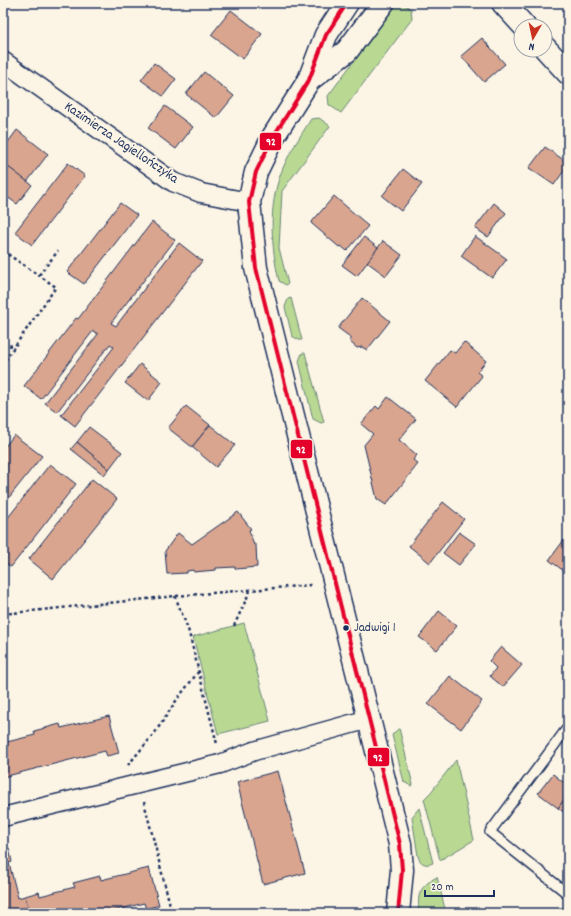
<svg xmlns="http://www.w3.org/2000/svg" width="571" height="916" viewBox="0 0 571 916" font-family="Dekko,sans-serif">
	<rect width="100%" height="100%" fill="#fcf5e5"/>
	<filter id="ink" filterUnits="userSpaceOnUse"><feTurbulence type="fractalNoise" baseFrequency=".025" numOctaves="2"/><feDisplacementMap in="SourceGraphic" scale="8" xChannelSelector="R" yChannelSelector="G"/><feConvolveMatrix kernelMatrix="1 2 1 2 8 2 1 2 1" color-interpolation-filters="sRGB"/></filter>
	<g filter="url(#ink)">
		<g fill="#b9d993" stroke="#6a8478">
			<path d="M397,3H402L411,9L412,19L341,113L329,105L328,96Z"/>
			<path d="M319,118L330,126L282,191L279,248L288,284L286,285L279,281C271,246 268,207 281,173C288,154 300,137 311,119Z"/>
			<path d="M291,298L302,340H299L292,336L285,307L288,299Z"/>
			<path d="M302,353H305L324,422L321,423L313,419L299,361Z"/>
			<path d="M244,623L270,721L218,734L193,637Z"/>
			<path d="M399,728L413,785L411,786L404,782L392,735Z"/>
			<path d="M456,760L474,840L440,860L424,799L431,792Z"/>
			<path d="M419,808L433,863C426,866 420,864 418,856L412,817Z"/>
			<path d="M437,877L446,913H418C419,907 418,902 419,896C421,887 429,881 437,877Z"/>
		</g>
		<g fill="#d9a58f" stroke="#1b2f5e">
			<path d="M231,10L262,34L243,59L211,35Z"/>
			<path d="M482,38L505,64L484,82L461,56Z"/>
			<path d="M154,63L176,79L163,96L141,80Z"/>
			<path d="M204,72L234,96L216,118L186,94Z"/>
			<path d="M165,106L193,127L176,149L148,128Z"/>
			<path d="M17,130L48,154L27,182L3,163V149Z"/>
			<path d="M545,147L568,163V165L554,185L529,168Z"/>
			<path d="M3,163L32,185L17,204L3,194Z"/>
			<path d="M68,163L85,176L32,245L15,232Z"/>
			<path d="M403,169L422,184L401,211L382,196Z"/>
			<path d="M334,196L363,221H362L368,226L347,251L341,246L339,247L311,223Z"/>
			<path d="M120,203L137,215L84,284L67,272Z"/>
			<path d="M494,203L506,213L488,237L475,228Z"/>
			<path d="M152,222L175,240L111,323L116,326L179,243L202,261L75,426L61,415L114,347L110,344L57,412L45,403L98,334L93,331L41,399L24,386L76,318L78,319Z"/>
			<path d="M475,236L507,259L492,278L461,256Z"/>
			<path d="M364,237L378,248L357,276L342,265Z"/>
			<path d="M383,241L402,255L386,276L367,262Z"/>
			<path d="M362,298L390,321L367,350L362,347L357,348L350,342V337L338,328Z"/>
			<path d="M464,342L486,361L477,372L482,376L457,407L425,381L450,350L455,353Z"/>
			<path d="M140,364L162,382L148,401L125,383Z"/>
			<path d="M388,397L416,419L399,440L417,455L413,460L418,464L386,505L377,499L364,445L373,434L361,424L376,406L379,409Z"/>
			<path d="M186,406L210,425L192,447L168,428Z"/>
			<path d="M210,425L235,445L216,467L192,447Z"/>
			<path d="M89,427L122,452L109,469L77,442Z"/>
			<path d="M14,435L42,456L3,505V449Z"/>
			<path d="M77,442L109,469L104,475L71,449Z"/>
			<path d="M50,464L76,484L11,567L3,561V524Z"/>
			<path d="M92,479L117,499L53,579L29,559Z"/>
			<path d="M443,502L464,519L430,563L409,546Z"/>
			<path d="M238,512L251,529L249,530L254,545H256L257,567L236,569L235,567L216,568V570L194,572L193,570L187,571V573L167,574L165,551L178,533L192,544Z"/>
			<path d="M459,532L476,544L459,565L443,553Z"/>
			<path d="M564,540L566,542L568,540V574L549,560Z"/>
			<path d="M439,611L457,626L437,650L419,637Z"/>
			<path d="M501,647L522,665L503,687L490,676L496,668L489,661Z"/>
			<path d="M450,676L482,701L461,729L428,704Z"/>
			<path d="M109,716L119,753L107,756L105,751L3,777V743L35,735L34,731L60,724L61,728Z"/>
			<path d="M278,771L305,873L263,884L237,782Z"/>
			<path d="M553,774L568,786V794L558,808L538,793Z"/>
			<path d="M568,794V815L558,808Z"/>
			<path d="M9,848L12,862L9,863L18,898L25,896L29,909L15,913H3V850Z"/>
			<path d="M149,868L159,905L146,909L144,903L105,913H30L25,896L39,892L40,896L75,887L73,883L100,876L101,880Z"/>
		</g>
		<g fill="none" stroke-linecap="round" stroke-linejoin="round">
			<g stroke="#1b2f5e" stroke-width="12">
				<path id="service" d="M568,727L490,832L568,894"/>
			</g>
			<g stroke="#1b2f5e" stroke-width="21">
				<g id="minor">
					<path d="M3,61L173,182L201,193L249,202"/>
					<path d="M3,817L220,764L254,751L369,719"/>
				</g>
			</g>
			<g stroke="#1b2f5e" stroke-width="25">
				<g id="tertiary">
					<path d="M347,3L326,35L309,80L273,137L256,172L249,202L256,268L369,719L400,844L402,870L398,913"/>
					<path d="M503,3L524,26"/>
					<path d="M545,48L568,73"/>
					<path d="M309,80L347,51L383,3"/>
				</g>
			</g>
			<g stroke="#1b2f5e" stroke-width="2.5" stroke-dasharray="3 3" stroke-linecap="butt">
				<path d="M3,251L56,287L3,363"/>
				<path d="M39,275L58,251"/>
				<path d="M3,345L14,346"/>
				<path d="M175,596L188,629L217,744"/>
				<path d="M3,614L175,596L311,585"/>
				<path d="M234,626L250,591"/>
				<path d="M128,765L154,734L178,698L199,671"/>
				<path d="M144,802L172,913"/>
			</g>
			<use href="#service" stroke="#fcf5e5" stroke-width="9"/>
			<use href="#minor" stroke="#fcf5e5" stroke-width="18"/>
			<use href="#tertiary" stroke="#fcf5e5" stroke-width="22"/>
			<g stroke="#fcf5e5" stroke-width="7">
				<path id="bus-1" d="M347,3L326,35L309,80L273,137L256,172L249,202L256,268L369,719L400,844L402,870L398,913"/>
			</g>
			<use href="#bus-1" stroke="#e4002b" stroke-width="4"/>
		</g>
	</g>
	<circle fill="#1b2f5e" stroke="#fcf5e5" stroke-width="1.5" cx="346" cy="628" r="3.5"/>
	<g text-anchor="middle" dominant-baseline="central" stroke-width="4" stroke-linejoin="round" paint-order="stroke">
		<g font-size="13" fill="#1b2f5e" stroke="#fcf5e5" text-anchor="start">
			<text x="354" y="628">Jadwigi 1</text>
		</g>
		<g font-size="14" fill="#1b2f5e" stroke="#fcf5e5">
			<text transform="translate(121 143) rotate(34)">Kazimierza Jagiellończyka</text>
		</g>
	</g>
	<g stroke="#fcf5e5" stroke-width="1.5">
		<rect x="259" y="132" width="23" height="19" rx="4" fill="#e4002b"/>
		<rect x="290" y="439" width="23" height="20" rx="4" fill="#e4002b"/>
		<rect x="367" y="747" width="23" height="20" rx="4" fill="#e4002b"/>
	</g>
	<g font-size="11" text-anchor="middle" font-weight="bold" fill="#fff">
		<text x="271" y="145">92</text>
		<text x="301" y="453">92</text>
		<text x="378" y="761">92</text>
	</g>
	<rect width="571" height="916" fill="none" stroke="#fcf5e5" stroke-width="16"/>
	<rect x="8" y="8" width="555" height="900" fill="none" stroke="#1b2f5e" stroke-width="1.5" filter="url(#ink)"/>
	<g transform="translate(533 38) rotate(189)"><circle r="19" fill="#fcf5e5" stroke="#a2a6af"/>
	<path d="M0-3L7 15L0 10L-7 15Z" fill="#c8321e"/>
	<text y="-6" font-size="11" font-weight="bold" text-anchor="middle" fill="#1b2f5e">N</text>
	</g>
	<path d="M425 890v6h69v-6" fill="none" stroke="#1b2f5e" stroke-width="2"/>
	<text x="431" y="890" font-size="12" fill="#1b2f5e" stroke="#fcf5e5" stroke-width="3" paint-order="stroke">20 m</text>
</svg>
